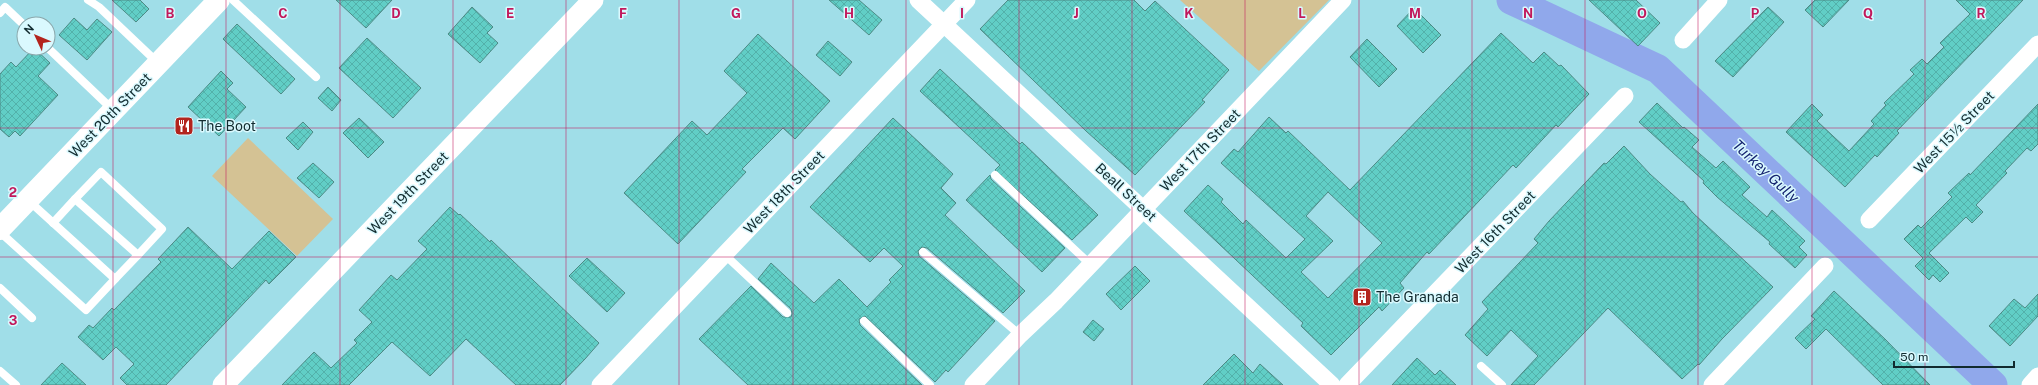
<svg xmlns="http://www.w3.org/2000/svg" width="2038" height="385" viewBox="0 0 2038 385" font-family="'Public Sans',sans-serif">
	<defs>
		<pattern id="building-cross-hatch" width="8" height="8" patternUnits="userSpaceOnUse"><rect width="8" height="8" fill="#61cec6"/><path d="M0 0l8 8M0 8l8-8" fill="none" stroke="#53b1aa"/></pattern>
	</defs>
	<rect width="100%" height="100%" fill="#a0dee8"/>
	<g fill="#d4c294">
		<path d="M1180,0H1329L1259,71Z"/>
		<path d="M248,138L333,219L297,256L212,176Z"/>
	</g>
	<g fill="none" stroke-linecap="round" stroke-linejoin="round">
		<path stroke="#90a8eb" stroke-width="29" d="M1511,0L1658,69L1993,385"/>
	</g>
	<g fill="url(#building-cross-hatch)" stroke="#4d8a85" fill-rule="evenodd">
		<path d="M112,0H140L149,9L136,22Z"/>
		<path d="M336,0H392L366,28Z"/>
		<path d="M829,0H859L882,20L869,35Z"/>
		<path d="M1008,0H1134L1145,11L1155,1L1229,70L1202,100L1205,102L1135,175L1086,131L980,29Z"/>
		<path d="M1589,0H1636L1660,23L1638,46Z"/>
		<path d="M1815,0H1849L1823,27L1805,10Z"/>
		<path d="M1956,0H2023L1897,131L1899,133L1877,157L1875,155L1845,187L1786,132L1812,104L1823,115L1817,121L1849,151L1874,124L1871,121L1886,105L1884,103L1914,74L1910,70L1922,59L1927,64L1944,47L1940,43L1970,14Z"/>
		<path d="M472,7L493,27L487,33L498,43L480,63L448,34Z"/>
		<path d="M1768,7L1784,22L1733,77L1715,61Z"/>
		<path d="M1414,8L1441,35L1423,53L1397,26Z"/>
		<path d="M74,18L87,30L97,19L112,32L87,60L59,35Z"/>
		<path d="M237,24L295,79L281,94L223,39Z"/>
		<path d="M1501,33L1533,63L1544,52L1559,66L1561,65L1589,94L1558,127L1556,125L1516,168L1513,165L1429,254L1427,252L1400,283L1404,288L1382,311L1379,307L1331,355L1301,326L1303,323L1184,211L1208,185L1223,199L1221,202L1243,224L1246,220L1286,258L1305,239L1221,163L1234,149L1238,152L1269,117L1286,133L1288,131L1350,190ZM1328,192L1382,243L1328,298L1301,272L1333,241L1306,216Z"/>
		<path d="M758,34L830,101L795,139L783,128L742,169L746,172L678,244L624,193L692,121L707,135L747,93L724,71Z"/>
		<path d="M367,38L421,88L393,118L339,68Z"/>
		<path d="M1367,39L1397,69L1379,87L1350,57Z"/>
		<path d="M828,41L852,62L840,76L816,55Z"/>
		<path d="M34,48L50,63L38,76L58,95L20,136L15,131L9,137L0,129V74L11,62L16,67Z"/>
		<path d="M940,69L1020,144L1022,142L1098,215L1072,240L995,170L1000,165L920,91Z"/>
		<path d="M221,71L233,83L227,89L246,107L219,136L188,107Z"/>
		<path d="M328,87L341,100L332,111L318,98Z"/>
		<path d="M1657,103L1683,128L1684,127L1699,140L1692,147L1716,168L1723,161L1750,187L1742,195L1767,217L1772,210L1805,241L1799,247L1807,255L1795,268L1769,244L1770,242L1717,197L1703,183L1704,181L1639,122Z"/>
		<path d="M2038,104V144L2031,151L2027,148L2005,171L2007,173L1976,205L1983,212L1972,223L1966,217L1929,253L1949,273L1940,282L1933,275L1929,280L1915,266L1923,258L1904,239L1918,225L1921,228L1952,197L1948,193L1969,173L1970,175Z"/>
		<path d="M359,118L384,142L368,158L343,133Z"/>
		<path d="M893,118L953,174L941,188L956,203L945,215L1025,291L1003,313L927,248L922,247L918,251L919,256L995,321L948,372L946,370L935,382L865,316L859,319L860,325L922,385H748L699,339L751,286L783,317H791L792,314L791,309L758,279L771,263L814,303L839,279L867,307L891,282L889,280L903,266L884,248L870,262L810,207Z"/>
		<path d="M303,122L313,132L298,150L286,138Z"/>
		<path d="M1624,146L1650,174L1681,202L1683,201L1693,213L1773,287L1722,339L1699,365L1698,364L1682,379L1608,308L1534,385H1511L1538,356L1511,330L1487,356L1465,335L1488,309L1482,302L1538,243L1534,239L1549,221L1604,163L1606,164Z"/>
		<path d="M313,163L334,182L319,198L297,178Z"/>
		<path d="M990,175L991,179L1065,248L1042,272L966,200Z"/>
		<path d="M450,207L459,215L460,214L490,242L491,240L599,343L585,359L560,385H516L466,339L430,376L392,342L349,385H282L314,352L331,368L357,343L354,340L372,322L359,310L391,275L397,280L427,249L418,241Z"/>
		<path d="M188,227L232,269L269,231L296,257L269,284L266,280L166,385H127L120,378L134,364L116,347L103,360L78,337L89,325L93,328L112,308L114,310L161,262L158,259Z"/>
		<path d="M587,258L625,293L607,312L569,276Z"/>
		<path d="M1135,266L1150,281L1121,310L1106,294Z"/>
		<path d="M1834,291L1885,339L1930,385H1883L1826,329L1806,349L1795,338L1815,319L1811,316Z"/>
		<path d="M2038,294V316L2010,346L1989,326L2014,299L2025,308Z"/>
		<path d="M1093,320L1104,329L1094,341L1083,332Z"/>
		<path d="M1234,354L1253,373L1260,364L1283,385H1203Z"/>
		<path d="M1417,358L1435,375L1440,370L1456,385H1392Z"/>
		<path d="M62,363L86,385H41Z"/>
	</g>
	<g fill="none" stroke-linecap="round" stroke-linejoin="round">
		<g stroke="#fff" stroke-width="8">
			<path d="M88,0L99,7L158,63"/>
			<path d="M233,0L316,77"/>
			<path d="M0,13L5,7L24,25"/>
			<path d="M48,48L113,110"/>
			<path d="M995,175L1091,265"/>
			<path d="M75,199L101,172L162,229L138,255"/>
			<path d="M53,223L75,199L138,255L115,279"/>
			<path d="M0,232L86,310L115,279L29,201"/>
			<path d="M923,252L1020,335"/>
			<path d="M724,254L787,313"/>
			<path d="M0,288L32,318"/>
			<path d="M864,321L930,385"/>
			<path d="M1481,366L1502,385"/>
			<path d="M0,371L16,385"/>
		</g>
		<g stroke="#fff" stroke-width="17">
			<path d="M918,0L1332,385"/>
			<path d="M1683,40L1719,0"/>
			<path d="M1869,220L2038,44"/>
			<path d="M600,385L967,0"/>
			<path d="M973,385L1020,335L1056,301L1343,0"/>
			<path d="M1347,385L1625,96"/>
			<path d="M1712,385L1825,266"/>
			<path d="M2030,385L2038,376"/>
		</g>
		<path stroke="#fff" stroke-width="21" d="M223,385L593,0"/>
		<path stroke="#fff" stroke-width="22" d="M0,229L219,0"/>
	</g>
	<path fill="none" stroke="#c2185b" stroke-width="1" stroke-opacity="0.55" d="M113,0V385M226,0V385M340,0V385M453,0V385M566,0V385M679,0V385M793,0V385M906,0V385M1019,0V385M1132,0V385M1245,0V385M1359,0V385M1472,0V385M1585,0V385M1698,0V385M1812,0V385M1925,0V385M0,128H2038M0,257H2038"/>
	<defs>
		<g id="restaurant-square" transform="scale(1)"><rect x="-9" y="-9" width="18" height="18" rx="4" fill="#b3241d" stroke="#daf9fe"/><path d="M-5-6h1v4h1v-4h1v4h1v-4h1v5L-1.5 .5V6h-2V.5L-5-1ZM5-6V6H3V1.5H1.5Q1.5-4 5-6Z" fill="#fff"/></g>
		<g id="building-square" transform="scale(1)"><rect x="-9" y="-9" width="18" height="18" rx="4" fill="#b3241d" stroke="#daf9fe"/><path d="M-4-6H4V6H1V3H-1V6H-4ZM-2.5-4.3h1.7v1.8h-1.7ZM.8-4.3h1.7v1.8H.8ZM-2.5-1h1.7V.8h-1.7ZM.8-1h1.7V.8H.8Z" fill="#fff"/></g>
	</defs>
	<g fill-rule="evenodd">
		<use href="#restaurant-square" x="184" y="126"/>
		<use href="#building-square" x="1362" y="297"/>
	</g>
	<g text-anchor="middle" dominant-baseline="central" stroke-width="3" stroke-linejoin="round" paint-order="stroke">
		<g font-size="14" fill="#122b2f" stroke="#daf9fe">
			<text transform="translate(110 115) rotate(-46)">West 20th Street</text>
			<text transform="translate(1954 132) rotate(-46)">West 15½ Street</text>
			<text transform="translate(1200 150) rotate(-46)">West 17th Street</text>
			<text transform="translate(784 192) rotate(-46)">West 18th Street</text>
			<text transform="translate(1126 192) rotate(43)">Beall Street</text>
			<text transform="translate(408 193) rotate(-46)">West 19th Street</text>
			<text transform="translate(1495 232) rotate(-46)">West 16th Street</text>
		</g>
		<g font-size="14" fill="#122b2f" stroke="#daf9fe" text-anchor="start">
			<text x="198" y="126">The Boot</text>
			<text x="1376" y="297">The Granada</text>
		</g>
		<g font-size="15" font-style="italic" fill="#162571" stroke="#daf9fe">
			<text transform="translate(1766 171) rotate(43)">Turkey Gully</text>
		</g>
	</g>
	<g font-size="13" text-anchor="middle" font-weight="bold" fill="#c2185b" stroke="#daf9fe" stroke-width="3" stroke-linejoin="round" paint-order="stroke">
		<text x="170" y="18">B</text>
		<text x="283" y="18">C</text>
		<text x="396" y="18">D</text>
		<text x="510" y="18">E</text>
		<text x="623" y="18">F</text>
		<text x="736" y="18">G</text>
		<text x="849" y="18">H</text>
		<text x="962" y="18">I</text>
		<text x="1076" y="18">J</text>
		<text x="1189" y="18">K</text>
		<text x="1302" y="18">L</text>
		<text x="1415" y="18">M</text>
		<text x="1528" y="18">N</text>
		<text x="1642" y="18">O</text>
		<text x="1755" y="18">P</text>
		<text x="1868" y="18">Q</text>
		<text x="1981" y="18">R</text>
		<text x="13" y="197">2</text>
		<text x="13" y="325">3</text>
	</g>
	<g transform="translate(36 36) rotate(314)"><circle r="19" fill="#daf9fe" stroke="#8aa7ab"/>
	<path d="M0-3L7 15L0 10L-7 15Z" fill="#b3241d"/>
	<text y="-6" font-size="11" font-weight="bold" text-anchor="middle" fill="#122b2f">N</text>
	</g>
	<path d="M1894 361v6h120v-6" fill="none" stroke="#122b2f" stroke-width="2"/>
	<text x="1900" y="361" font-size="12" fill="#122b2f" stroke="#daf9fe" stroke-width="3" paint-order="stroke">50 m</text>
</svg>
